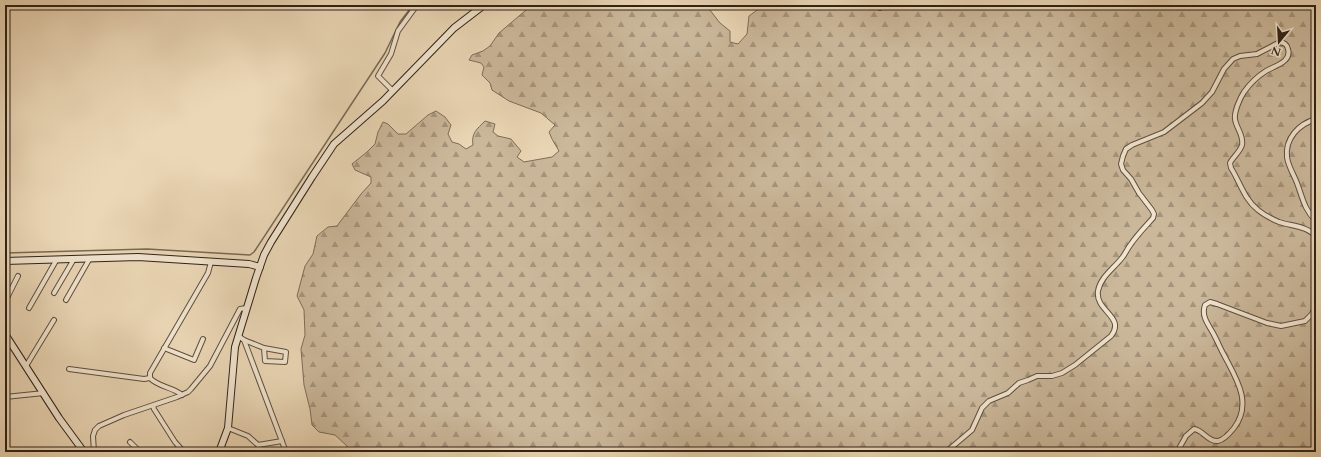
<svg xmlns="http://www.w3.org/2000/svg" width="1321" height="457" viewBox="0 0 1321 457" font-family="Cardo,serif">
	<defs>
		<pattern id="forest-firs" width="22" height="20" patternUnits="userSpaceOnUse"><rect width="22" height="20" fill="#cbb89b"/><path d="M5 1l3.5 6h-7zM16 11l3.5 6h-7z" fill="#a5957d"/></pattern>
	</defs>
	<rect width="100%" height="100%" fill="#ebd7b6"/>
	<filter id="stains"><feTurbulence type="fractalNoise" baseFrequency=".005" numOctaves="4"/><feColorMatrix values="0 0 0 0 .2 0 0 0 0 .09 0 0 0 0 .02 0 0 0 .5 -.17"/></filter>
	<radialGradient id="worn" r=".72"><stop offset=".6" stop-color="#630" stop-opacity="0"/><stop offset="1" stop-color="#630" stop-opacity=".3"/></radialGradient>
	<path fill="url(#forest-firs)" stroke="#7c6d59" d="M532,5H706L720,23L730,31V42L738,44L747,34L749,16L764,5H1316V452H346L347,446L335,435L319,432L312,425L310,409L304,385L301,349L305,335L304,310L297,296L305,266L313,254L317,236L328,227L337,226L361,194L371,183V177L355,170L352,164L367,152L375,144L378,132L383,122L388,124L398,134H406L428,115L436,111L445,117L451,125L448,134L452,142L459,144L466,149L473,145C471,133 477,129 485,121L495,124L493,132L498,136L511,139L521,151L517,157L524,162L552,157L559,151L552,139L549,132L555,125L541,113L509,101L492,90L490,83L482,75L484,67L481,63L469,60L472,55L483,51L490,46L499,33Z"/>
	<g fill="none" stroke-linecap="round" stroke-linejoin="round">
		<path stroke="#796956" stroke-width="1.5" d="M5,253L147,249L250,255L254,252L385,53L400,22L413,5"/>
		<g stroke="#5d4f3f" stroke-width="6">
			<g id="street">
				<path d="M879,5L880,8"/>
				<path d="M393,91L378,76L391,54L398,31L417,5"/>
				<path d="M1316,119C1299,124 1285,138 1287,157C1288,166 1294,175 1297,183C1303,199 1304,209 1316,221"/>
				<path d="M54,293L74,259"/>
				<path d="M66,300L90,258"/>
				<path d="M5,302L18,276"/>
				<path d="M29,308L57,259"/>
				<path d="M238,336L244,340L286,452"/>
				<path d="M244,340L264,348L286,352L285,362L265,361L264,348"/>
				<path d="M164,348L194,360L203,339"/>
				<path d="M26,366L54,320"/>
				<path d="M69,369L144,379L150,378"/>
				<path d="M182,395C173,387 158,387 150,378V373L208,273L211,262"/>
				<path d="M5,397L44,393"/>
				<path d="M153,406L154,409L175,442L184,452"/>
				<path d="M228,428L248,436L258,445L282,441"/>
				<path d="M130,442L140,452"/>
				<path d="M94,452L93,436L95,430L99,426L124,415L177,397L188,392L191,389L210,366L240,309L246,308"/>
				<path d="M946,452L972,430L982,408L989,401L1008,393L1019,383L1028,380L1037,376H1052L1062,373L1075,365L1111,336C1126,317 1095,311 1098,291C1100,278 1113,269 1121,259C1125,255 1127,249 1131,244C1137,235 1145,227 1153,218L1154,214L1152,210L1139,193L1131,179L1123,170L1121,164L1123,156L1126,149L1132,145L1164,132L1202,103L1212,92L1224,69L1233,59L1240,56L1257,54L1280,42C1284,43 1287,44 1288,49C1292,62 1274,66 1266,71C1258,76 1249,85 1244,92C1240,98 1234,112 1235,119C1236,128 1244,135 1242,145C1240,152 1233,157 1230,163L1231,168C1240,182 1244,199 1258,210C1264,215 1272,219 1279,222C1291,226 1308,226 1316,237"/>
				<path d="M1177,452L1186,436L1194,429C1203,430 1208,442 1218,441C1224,440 1230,433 1234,428C1253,403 1236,378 1224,355C1220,348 1217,340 1213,333C1208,324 1201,316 1205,305L1210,302L1217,304L1267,323L1281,326L1305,321L1312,314L1316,305"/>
			</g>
		</g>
		<g stroke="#2e2217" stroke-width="8">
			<g id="secondary">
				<path d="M5,261L138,257L249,264L260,267"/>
				<path d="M5,334L59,418L84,452"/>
				<path d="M219,452L228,428L235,347L256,278L264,255L271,242L312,177L334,144L383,101L454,28L484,5"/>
			</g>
		</g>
		<use href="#street" stroke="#f2e5d0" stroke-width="4"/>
		<use href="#secondary" stroke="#f2e5d0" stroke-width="6"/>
	</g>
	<rect width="1321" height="457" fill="none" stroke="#ebd7b6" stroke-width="20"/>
	<rect x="6" y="6" width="1309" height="445" fill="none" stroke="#2e2217" stroke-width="2"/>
	<rect x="10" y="10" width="1301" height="437" fill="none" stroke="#2e2217"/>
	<g transform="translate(1279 42) rotate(198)" stroke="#f2e5d0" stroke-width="3" paint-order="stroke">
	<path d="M0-3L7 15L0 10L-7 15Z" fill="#2e2217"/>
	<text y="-6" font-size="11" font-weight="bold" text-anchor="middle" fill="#2e2217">N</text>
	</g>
	<rect width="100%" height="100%" filter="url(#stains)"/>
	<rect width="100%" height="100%" fill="url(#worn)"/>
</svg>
